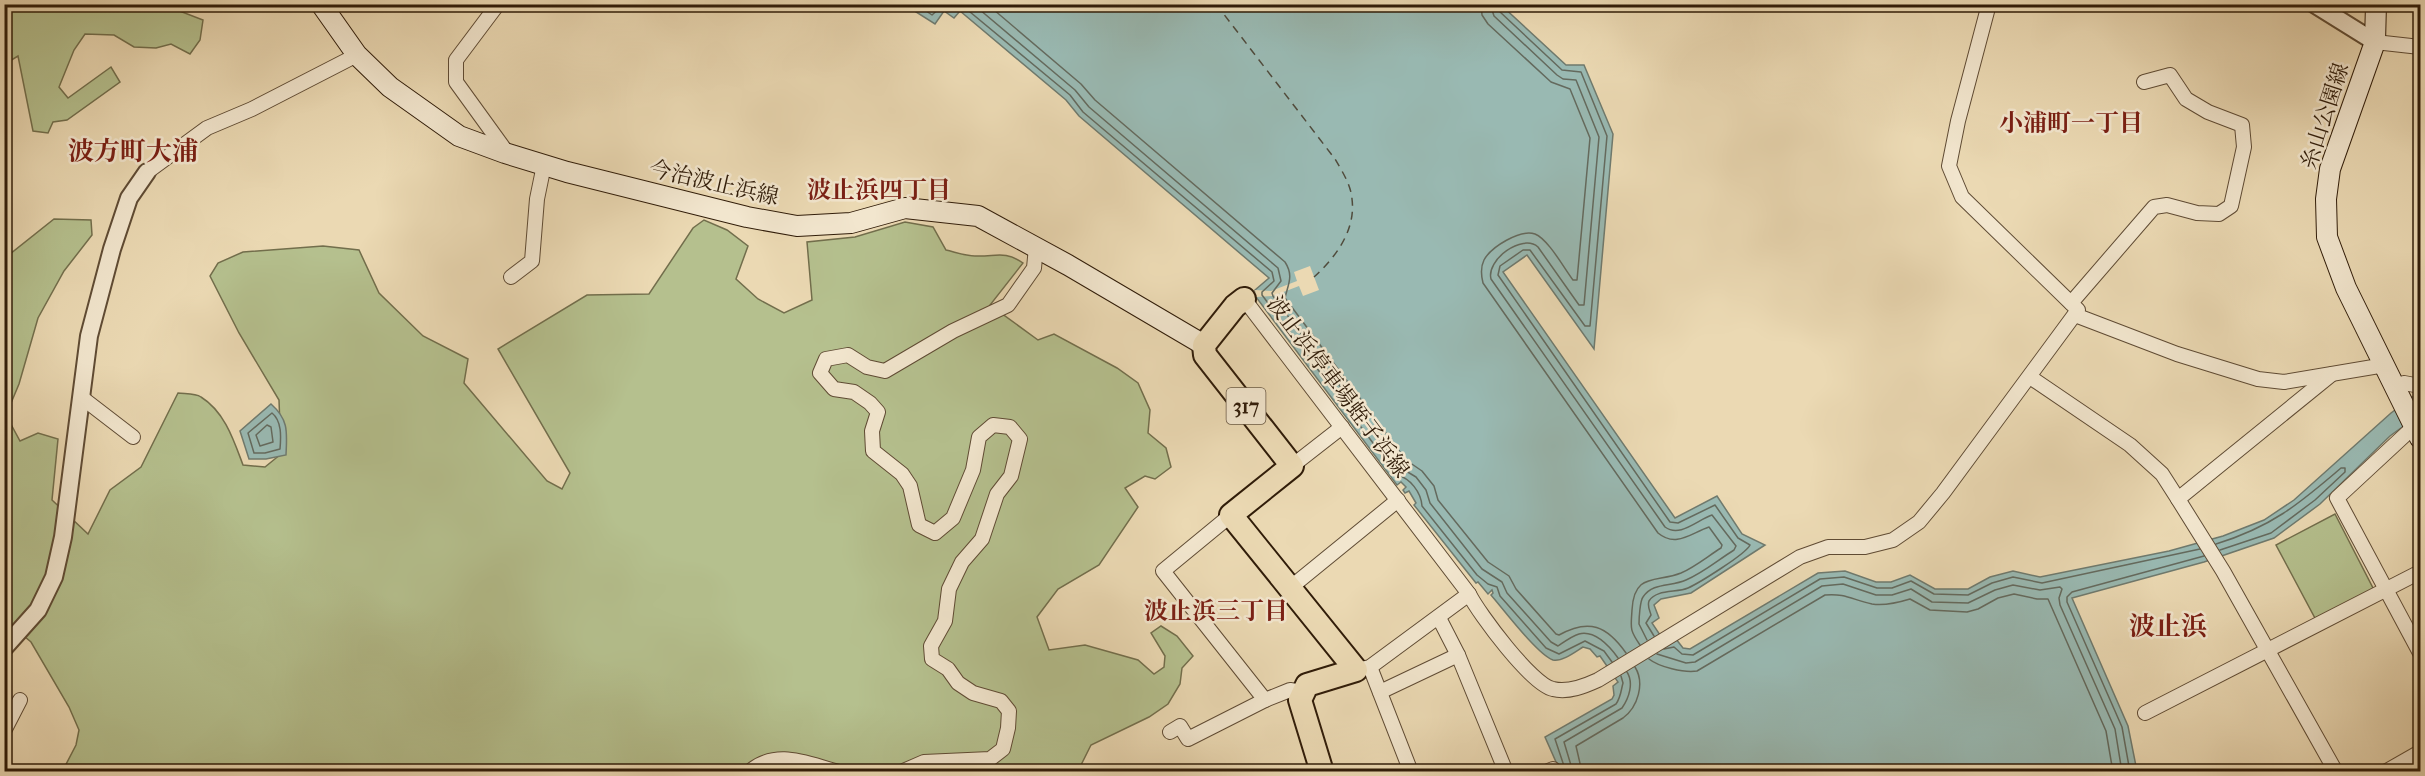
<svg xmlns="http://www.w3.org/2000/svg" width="2425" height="776" viewBox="0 0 2425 776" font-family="'IM FELL French Canon','Noto Serif JP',serif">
	<rect width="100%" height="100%" fill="#ebd9b3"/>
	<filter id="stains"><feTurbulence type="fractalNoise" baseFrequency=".00333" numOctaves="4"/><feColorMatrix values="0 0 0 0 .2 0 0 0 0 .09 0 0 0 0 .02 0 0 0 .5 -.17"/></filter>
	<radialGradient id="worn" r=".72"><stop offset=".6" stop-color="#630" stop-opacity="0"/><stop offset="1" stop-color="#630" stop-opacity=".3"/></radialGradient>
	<g fill="#b5c08e" stroke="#726e4c" stroke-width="1.5">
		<path d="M5,4L164,5L203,20L200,40L190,54L171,44L156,48L134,47L114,35L85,34L74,50L59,87L68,98L111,67L120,82L67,120L53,122L48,133L33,131L18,56L5,64Z"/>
		<path d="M54,219L91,220L92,235L64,271L38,318L19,384L6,415L20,441L38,433L58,439L52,500L88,534L110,490L141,467L178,393C185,394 195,393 201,397C225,412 234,441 243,465L265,467L281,454L279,400L239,333L210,276L218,263L243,252L323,246L359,250L379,293L423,336L468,359L464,383L547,481L562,489L570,473L498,349L587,295L649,294L693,228L704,220L727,230L748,246L736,279L758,299L784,313L812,300L807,242L855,237L905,222L933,227L946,250C955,252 966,256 975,256C996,257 1004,250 1023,263L990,305L1038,340L1054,334L1117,368L1138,383L1150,410L1148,433L1166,448L1171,467L1155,479L1145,476L1125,488L1138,507L1099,565L1058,589L1037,617L1049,650L1085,645L1138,660L1154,674L1164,667L1165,656L1151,633L1161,626L1177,636L1193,656L1182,668L1180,684L1168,704L1149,717L1091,745L1078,771L62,772L76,745L79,730L69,707L31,642L7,622L5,623V258Z"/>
		<path d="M2335,514L2374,590L2316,620L2276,545Z"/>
	</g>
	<g fill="#99b9b2" stroke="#6f7a6e" stroke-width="1.5">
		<path d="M905,5H1501L1566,65H1584L1613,134L1594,349L1527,255L1503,272L1675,518L1717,496L1742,534L1765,545L1691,593L1661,599L1654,605L1659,618L1652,623L1666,644L1676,639L1683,648L1690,649L1818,573L1845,571L1876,582H1891L1910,575L1935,589H1968L1990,577L2013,571L2040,577L2169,551L2223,536L2264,520L2294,500L2391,413L2418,393H2420V414L2390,436L2320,504L2274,538L2204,562L2072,598L2128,726L2137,771H1560L1545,737L1612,699L1614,695L1613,686L1618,682L1600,656L1597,657L1590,649L1583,647C1575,652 1562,662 1553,660C1538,655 1503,609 1491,595L1493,593L1492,590L1488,594L1478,582L1476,583L1414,505L1416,503L1409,491L1405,493L1403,490L1406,487L1401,482L1397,485L1256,297L1255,290L1269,278L1079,116L1066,100L960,11L954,18L944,11L935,24Z"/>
		<path d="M271,404C289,420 287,432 286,455L266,459H249L240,431Z"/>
	</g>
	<path fill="#ebd9b3" d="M1310,266L1319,290L1303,296L1299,286L1273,296L1256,297L1255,290L1271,291L1297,281L1294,272Z"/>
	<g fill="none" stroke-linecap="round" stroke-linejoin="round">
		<g stroke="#646a5e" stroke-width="1.5">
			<path d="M916,4L932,15L942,6L952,9L959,6L964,7L1070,95L1083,112L1272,272L1274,281L1262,292V295L1397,475C1410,478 1421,492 1422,506L1477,575L1488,584L1497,587L1500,596L1546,648L1559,654L1585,641L1604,651L1612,662"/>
			<path d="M973,4L1075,90L1089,107L1278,268L1281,281L1272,293L1273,296L1401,468L1416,477L1426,490L1430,503L1482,569L1502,582L1507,593L1551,642L1558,646C1564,642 1572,636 1579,634C1595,630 1610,647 1618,658"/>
			<path d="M987,4L1081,84L1095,100L1285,262C1294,276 1288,284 1285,298L1406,460L1422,471L1434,486L1438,500L1488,562L1509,576L1516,589L1556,634L1559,635C1589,618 1607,626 1626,653"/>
			<path d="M1481,4L1482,15L1488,24L1551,82L1570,89L1590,138L1577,280H1573C1564,268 1548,239 1535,234C1520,229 1491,247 1484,260C1480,268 1481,275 1483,283L1658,533C1676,548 1691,533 1709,527L1722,545L1721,548C1708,556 1695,567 1681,573C1656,583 1634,572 1632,610C1631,628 1629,629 1640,645"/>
			<path d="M1490,4L1494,16L1557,75L1563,79L1576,80L1599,137L1584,305H1579L1538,247C1522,233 1486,260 1491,279L1665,527C1680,538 1697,520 1712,515L1736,546L1734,550C1718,560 1703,573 1686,580C1671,587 1653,582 1643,597C1640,601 1639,618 1639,624L1647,640"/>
			<path d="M1497,4L1499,11L1562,70L1581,72L1607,136L1590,326H1585L1530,250H1523L1500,266L1498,275L1670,522L1678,523L1715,505L1738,538L1750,545C1746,554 1699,583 1688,588C1677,593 1656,589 1649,601C1647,606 1650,611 1651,615L1646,623L1654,636"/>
			<path d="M272,413C282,421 281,437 280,449L265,453H254L248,433Z"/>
			<path d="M267,425L271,427L273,442L260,446L256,435Z"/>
			<path d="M2216,544C2271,527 2298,505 2341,468H2345V472L2315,500L2271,533L2220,550"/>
			<path d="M1664,649L1674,647L1682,654L1693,655L1820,579L1844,577L1877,588H1892L1911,581L1934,594L1968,595L1992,583L2013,577L2042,583L2200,549"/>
			<path d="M1657,654L1686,663L1695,662L1822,586L1843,584L1876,595H1892L1911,589L1932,602L1968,603L1995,590L2013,585L2040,590L2060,587L2062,589L2059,598L2060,605L2115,729L2122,772"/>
			<path d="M1649,659C1659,667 1684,673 1697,671L1825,595C1845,593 1853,600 1872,604C1885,606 1897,603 1910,599L1930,610L1967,612L1978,609L1998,598L2014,594L2037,599H2048L2106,731L2113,772"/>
			<path d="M1566,772L1555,739L1616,704C1621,697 1621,690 1623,683L1621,676"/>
			<path d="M1573,772L1564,742L1622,708C1629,698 1634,683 1627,672"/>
			<path d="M1582,772L1576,746L1623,718C1638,707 1645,683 1635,667"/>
			<path d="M2130,772L2122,727L2067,602V597L2072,592L2204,556"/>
		</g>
		<path stroke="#504b3c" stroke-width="1.5" stroke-dasharray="8 6" stroke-linecap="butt" d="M1216,4L1335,159C1342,171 1351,185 1352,199C1356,230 1336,257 1314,277"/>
		<g stroke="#5f4b34" stroke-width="16">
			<g id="minor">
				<path d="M498,4L456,60V82L503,147L505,153"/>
				<path d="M2375,42L2420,47"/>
				<path d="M147,172L207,128L252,109L357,55"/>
				<path d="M511,277L532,261L537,199L544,165"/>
				<path d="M1244,299L1469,594C1479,614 1532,685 1553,689C1568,693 1585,686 1598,680L1800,557L1828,547H1865L1893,540L1919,522L1943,493L2078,310L1962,197L1949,166L1958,121L1989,4"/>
				<path d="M2071,303L2154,207L2167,205L2197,213L2219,214L2231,206L2244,147L2242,125L2208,112L2186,99L2170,75L2144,82"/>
				<path d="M2075,315L2177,354L2258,379L2284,382L2385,365"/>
				<path d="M2332,374L2178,499L2223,571L2336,772"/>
				<path d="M2030,377L2130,445L2162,474L2178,499"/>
				<path d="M2397,388L2404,383L2420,386"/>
				<path d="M81,397L133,437"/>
				<path d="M2420,421L2337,498L2420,653"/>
				<path d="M1292,466L1342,427"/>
				<path d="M1231,515L1163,571L1265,700L1290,690L1303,692"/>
				<path d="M1290,588L1398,500"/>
				<path d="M1439,618L1458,655L1506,772"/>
				<path d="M1370,667L1411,772"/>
				<path d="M1356,670L1370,667L1469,594"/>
				<path d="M1380,692L1458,655"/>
				<path d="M2145,713L2420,572"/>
				<path d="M4,731L20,700"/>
				<path d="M1170,732L1180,726L1188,739L1265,700"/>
				<path d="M749,772C777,748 807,764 839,772"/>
				<path d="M901,772L924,762L990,759L1003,749L1008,728L1009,711L1001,701L973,693L958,683L948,669L932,659L931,646L945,621L949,589L962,562L982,539L997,494L1011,476L1020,439L1010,427L993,425L979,437L973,470L953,518L935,533L919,525L910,486L902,474L873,451L872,431L878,412L870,403L854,392L834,389L820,373L826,359L848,355L867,367L885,371L953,331L1008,305L1034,268L1036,247"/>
				<path d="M1546,772L1553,769L1554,772"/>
				<path d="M2385,772L2420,752"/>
			</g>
		</g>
		<g stroke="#5f4b34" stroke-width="20">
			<g id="tertiary">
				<path d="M2314,4L2375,42"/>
				<path d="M4,648L38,610L54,577L63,537L89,336L112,249L129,198L147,172"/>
			</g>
		</g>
		<g stroke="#301c09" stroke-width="22">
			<g id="secondary">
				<path d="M321,4L357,55L390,87L459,136L505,153L567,172L747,217L797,226L851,223L905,208L978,216L1068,265L1204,345"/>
				<path d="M2376,4L2375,42L2330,169L2326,199L2327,237L2346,288L2420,438"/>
			</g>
		</g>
		<g stroke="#301c09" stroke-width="26">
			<path id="trunk" d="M1244,299L1235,306L1204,345L1205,355L1292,466L1231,515L1356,670L1307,685L1300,700L1322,772"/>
		</g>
		<use href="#minor" stroke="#f2e6ce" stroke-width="14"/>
		<use href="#tertiary" stroke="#f2e6ce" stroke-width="16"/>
		<use href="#secondary" stroke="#f2e6ce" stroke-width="20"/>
		<use href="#trunk" stroke="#ebd9b3" stroke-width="22"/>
	</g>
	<g text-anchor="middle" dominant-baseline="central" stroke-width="5" stroke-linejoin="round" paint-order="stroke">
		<rect fill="#f2e6ce" stroke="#6a5944" stroke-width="1.5" x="1226.5" y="388" width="39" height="36" rx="4.5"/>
		<g font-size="21" font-weight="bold" fill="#301c09">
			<text x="1246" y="406">317</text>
		</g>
		<g font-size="22" fill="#301c09" stroke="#f2e6ce">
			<text transform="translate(2325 116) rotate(-72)">糸山公園線</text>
			<text transform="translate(714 183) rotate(13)">今治波止浜線</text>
			<text transform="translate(1338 387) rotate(53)">波止浜停車場蛭子浜線</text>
		</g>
		<g font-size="24" font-weight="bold" fill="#7a1f14" stroke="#f2e6ce">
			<text x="2071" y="123">小浦町一丁目</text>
			<text x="879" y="190">波止浜四丁目</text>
			<text x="1216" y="611">波止浜三丁目</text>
		</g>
		<g font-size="26" font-weight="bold" fill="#7a1f14" stroke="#f2e6ce">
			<text x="133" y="151">波方町大浦</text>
			<text x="2168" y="626">波止浜</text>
		</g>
	</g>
	<rect width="2425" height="776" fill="none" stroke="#ebd9b3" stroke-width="24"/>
	<rect x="6" y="6" width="2413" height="764" fill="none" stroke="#301c09" stroke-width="3"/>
	<rect x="12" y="12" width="2401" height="752" fill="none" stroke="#301c09" stroke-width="1.5"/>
	<rect width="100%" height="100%" filter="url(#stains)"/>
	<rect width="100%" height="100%" fill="url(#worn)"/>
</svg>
